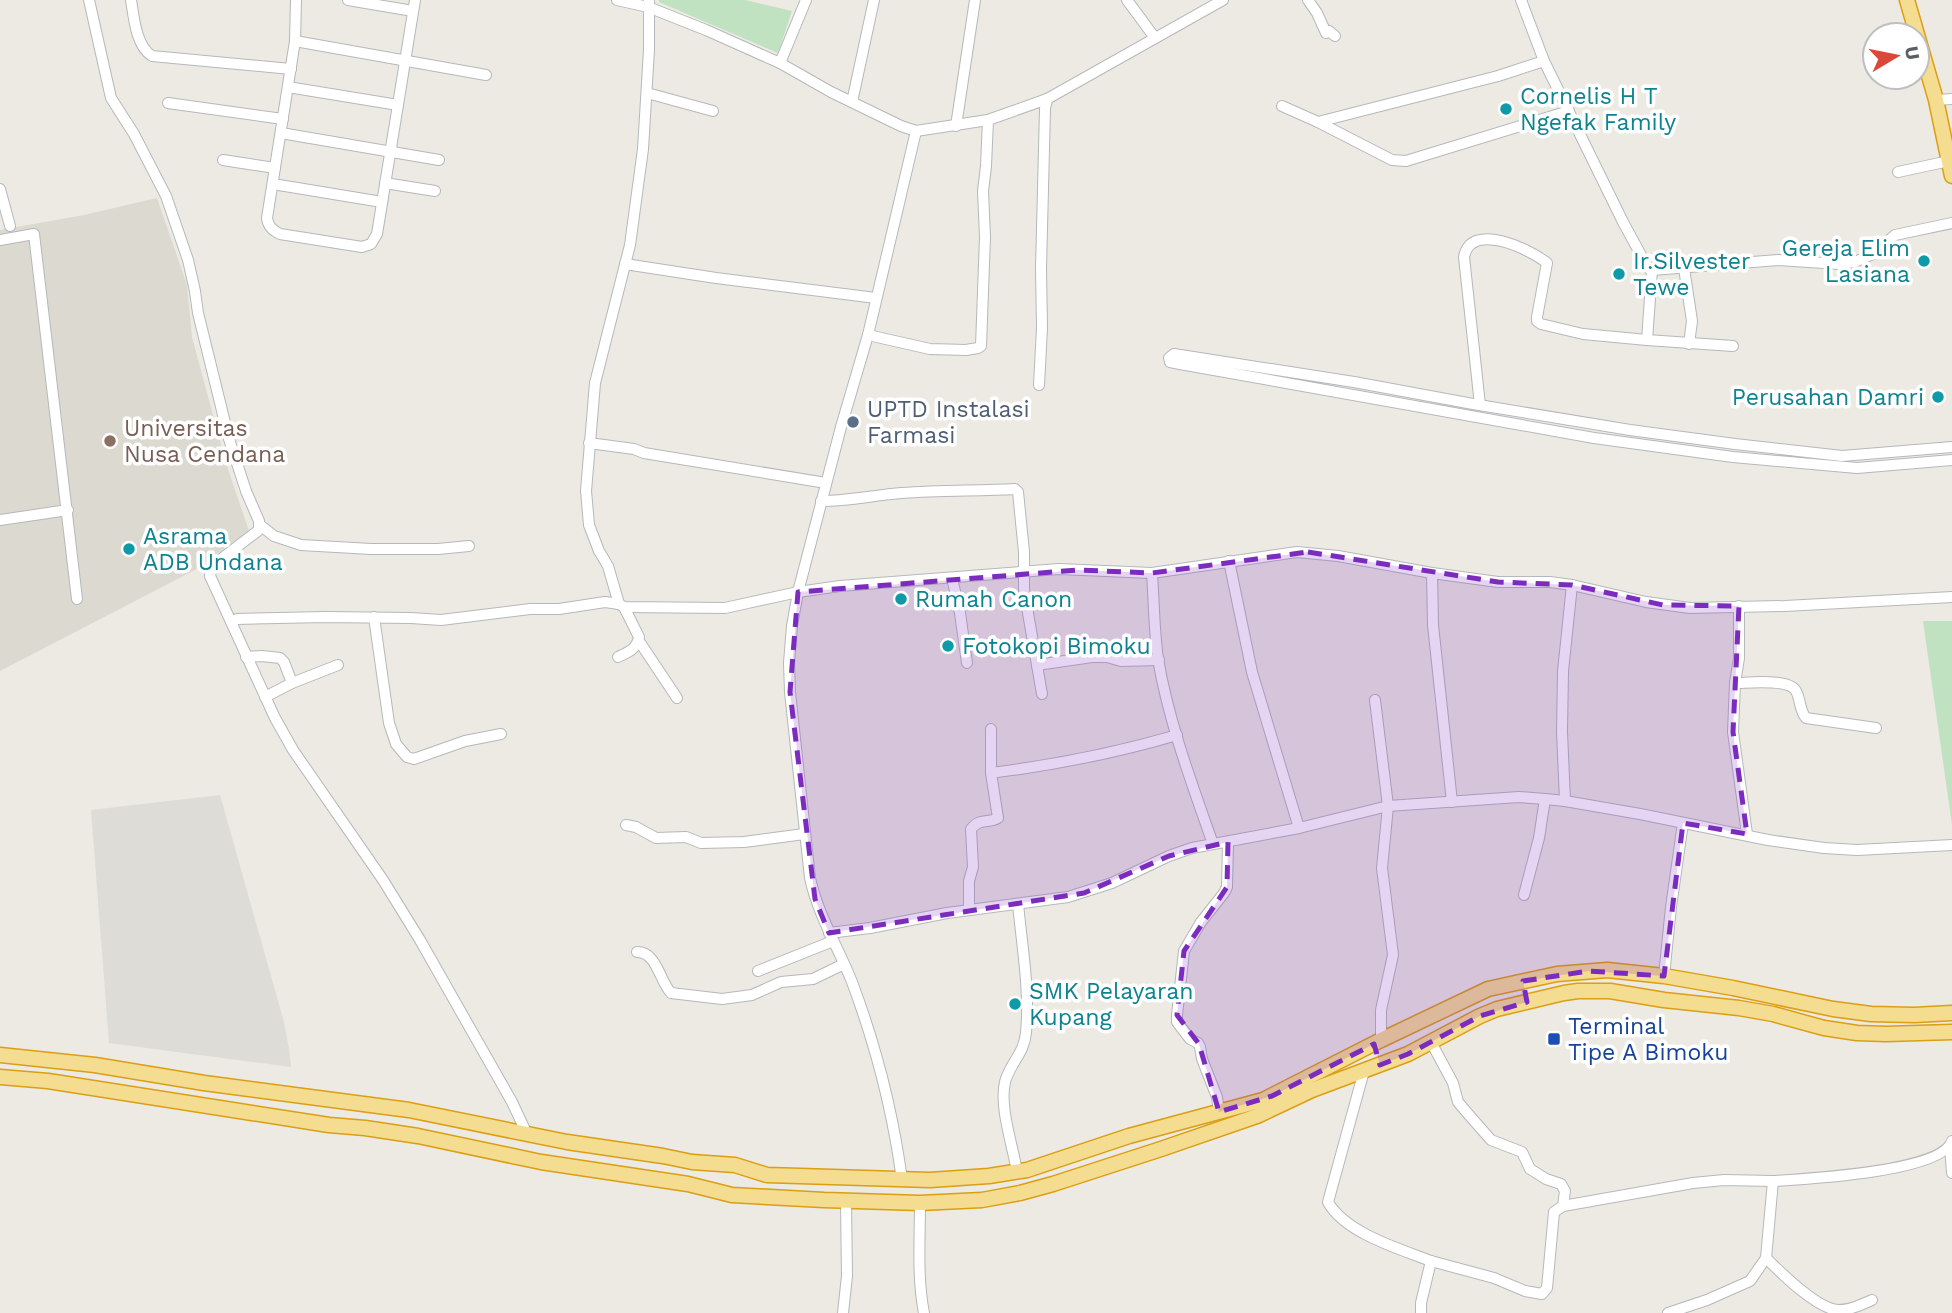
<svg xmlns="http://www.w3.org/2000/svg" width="1952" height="1313" viewBox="0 0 1952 1313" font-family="'Work Sans',sans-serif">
	<rect width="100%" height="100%" fill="#eceae2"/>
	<path fill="#dedcd7" d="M220,795L284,1022L289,1049L291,1067L109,1043L91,810Z"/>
	<path fill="#dcd9d0" d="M157,198L187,285L192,337L225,460L249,531L193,571L0,671V230L84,215Z"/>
	<g fill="#c0e2c1">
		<path d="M659,0H745L792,11L778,53L659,2Z"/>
		<path d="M1923,621H1952V825Z"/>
	</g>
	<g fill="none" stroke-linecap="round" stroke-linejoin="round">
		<g stroke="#b5b8bc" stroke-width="12">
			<g id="minor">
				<path d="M89,0L111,98L134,134L166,196L188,260L195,291L198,313L229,439L246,491L259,521V530L212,566L210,576L275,718L293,750L383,880L420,940L512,1102L527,1134"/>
				<path d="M131,0C134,18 136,46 152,56L291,69"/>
				<path d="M296,0L295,41L267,218C268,226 272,230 280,234L362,247L371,244L377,234L415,0"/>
				<path d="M348,0L413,11"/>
				<path d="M617,0L648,7L706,30L780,63L831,92L901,126L916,131L988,120L1047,99L1223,0"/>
				<path d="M649,0V50L643,149L630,245L595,383L586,491L589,525L599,551L608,566L619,604L624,607L725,608L798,592L840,586L1059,569L1152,573L1297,552L1338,556L1432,573L1498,582H1550L1572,585L1646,602L1690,608L1785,606L1952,597"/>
				<path d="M1127,0L1155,38"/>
				<path d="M1308,0L1317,13L1326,33L1329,31L1335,36"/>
				<path d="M1521,0L1544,61L1623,222L1648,268L1652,270L1778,260L1839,264L1855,262L1884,249L1887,242L1895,235L1952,223"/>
				<path d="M295,41L486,75"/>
				<path d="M1544,61L1498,76L1318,122L1392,160L1406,161L1569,111"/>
				<path d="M780,63L806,0"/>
				<path d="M288,87L398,105"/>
				<path d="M647,93L713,111"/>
				<path d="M1936,100L1952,99"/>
				<path d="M852,102L874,0"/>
				<path d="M168,103L283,119"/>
				<path d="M1282,106L1318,122"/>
				<path d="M956,126L975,0"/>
				<path d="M281,133L439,160"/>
				<path d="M223,160L275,168"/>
				<path d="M1898,172L1949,161"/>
				<path d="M385,183L435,191"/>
				<path d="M273,184L382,202"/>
				<path d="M0,189L10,226"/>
				<path d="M0,240L34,234L77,599"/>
				<path d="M625,264L716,278L876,298"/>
				<path d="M1684,268L1692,321L1689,344"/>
				<path d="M1652,270L1647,340L1733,346"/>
				<path d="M868,335L930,349L966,350L978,348L981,346L985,237L983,191L986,166L988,120"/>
				<path d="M1039,385L1042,328L1041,268L1045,109L1047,99"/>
				<path d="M1480,405L1464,257C1471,220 1531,250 1547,263L1537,317V321L1541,324L1583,334L1647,340"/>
				<path d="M589,443L634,449L644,453L826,483"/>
				<path d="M1952,447L1842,456L1735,444L1630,430L1473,404L1354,382L1174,354L1169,358L1170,362L1180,364L1594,438L1733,457L1857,468L1952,460"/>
				<path d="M821,501C848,501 875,495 902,493C939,490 977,491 1015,489L1018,492L1024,552V590L1042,694"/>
				<path d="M0,520L68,510"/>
				<path d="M260,525L274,536L301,545L371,549H438L469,546"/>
				<path d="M1229,561L1252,672L1299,828"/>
				<path d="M1152,573C1154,602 1154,631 1158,659C1169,723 1192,784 1213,844"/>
				<path d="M1432,573L1433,625L1452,802"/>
				<path d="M952,578L960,613L967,663"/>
				<path d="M1739,606V658L1735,683L1733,732L1747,834"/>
				<path d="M374,617L389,723L396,744L407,757L414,759L465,741L501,734"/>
				<path d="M232,622L237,619L325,617L411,618L441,620L530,609H559L605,602L619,604"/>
				<path d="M639,641L677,698"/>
				<path d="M246,657L262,656L280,658L284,662L292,683"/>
				<path d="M618,657C628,652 637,649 639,637L624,607"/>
				<path d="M1037,665L1092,657H1107L1121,661L1159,660"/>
				<path d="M1735,683C1748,683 1789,678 1796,691C1801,700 1799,710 1806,718L1876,728"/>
				<path d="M265,697L292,683L338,665"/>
				<path d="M1375,700L1388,806L1382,868L1393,955L1381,1010V1040"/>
				<path d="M991,773C1054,765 1116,753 1177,735"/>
				<path d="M1565,801L1562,732L1563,671L1572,585"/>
				<path d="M626,825L636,827L656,838L686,837L701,843L744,842L804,834"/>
				<path d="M1524,895L1539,838L1545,799"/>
				<path d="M969,910V881L973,867L971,829C981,817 988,824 998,818L991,773V729"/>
				<path d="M829,933L870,928L947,913L1068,897L1112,883L1169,856L1192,848L1299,828L1388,806L1519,797L1545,799L1565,801L1640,814L1768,840L1824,848L1857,850L1952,845"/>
				<path d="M637,952C657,952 659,980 671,993L722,999L752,995L781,982L813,979L844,964"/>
				<path d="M758,971L833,941"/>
				<path d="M1664,976L1671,907L1683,823"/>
				<path d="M1431,1042L1453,1083L1458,1102L1469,1115L1491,1140L1522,1152L1530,1169L1546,1179L1561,1184L1565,1191L1563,1206"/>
				<path d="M1364,1071L1328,1202C1345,1233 1400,1249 1431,1261L1421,1303V1313"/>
				<path d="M1219,1112L1217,1097L1202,1059L1200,1047L1198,1043L1190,1039L1177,1022V1015L1184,951L1201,922L1224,893L1227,887L1228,842"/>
				<path d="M1950,1146L1952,1173"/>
				<path d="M1017,1172C1013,1146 999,1107 1005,1082C1010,1063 1024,1054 1026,1033C1030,991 1022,946 1018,904"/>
				<path d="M902,1180C893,1113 876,1046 852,982C838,947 818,915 810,878L790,692L789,663L792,626L798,592L841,427L868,335L916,131"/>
				<path d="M1773,1181C1804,1179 1942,1172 1952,1141"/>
				<path d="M920,1203C920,1240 917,1277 924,1313"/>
				<path d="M1766,1258C1781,1273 1818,1310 1839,1310C1850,1310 1861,1305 1872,1300"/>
				<path d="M1431,1261L1494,1278L1525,1291L1542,1294L1547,1288L1554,1212L1563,1206L1693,1183L1724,1180L1773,1181L1766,1258L1750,1281L1707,1300L1668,1313"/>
				<path d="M843,1313L847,1276L846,1201"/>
			</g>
		</g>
		<g stroke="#dc9e12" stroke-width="17">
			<g id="highway">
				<path d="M1907,0L1936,100L1952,176"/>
				<path d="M0,1055L95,1065L204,1083L409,1110L567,1142L663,1156L692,1162L735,1165L767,1175L930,1180L989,1176L1027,1170L1129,1136L1263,1100L1381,1040L1488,989L1557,974L1607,970L1664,976L1733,988L1833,1009L1871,1014L1914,1015L1952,1013"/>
				<path d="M0,1077L48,1081L329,1125L365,1128L418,1136L541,1162L688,1184L732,1195L824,1200L920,1203L982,1200L1020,1193L1053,1184L1161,1149L1257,1116L1312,1090L1408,1054L1480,1016L1497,1009L1564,993L1578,991H1610L1664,1000L1739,1008L1773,1014L1824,1028L1857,1033L1886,1034L1952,1032"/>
			</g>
		</g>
		<use href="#minor" stroke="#fff" stroke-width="10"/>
		<use href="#highway" stroke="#f4dc91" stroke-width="14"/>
	</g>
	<path fill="#7b2cbf" fill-opacity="0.2" stroke="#7b2cbf" stroke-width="5" stroke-dasharray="14 9" stroke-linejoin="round" d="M1308,552L1498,582L1572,585L1663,605L1739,606L1733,732L1747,834L1683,823L1664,976L1589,971L1523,981L1527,1002L1480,1016L1408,1054L1380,1065L1374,1044L1272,1096L1219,1112L1199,1044L1177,1015L1184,951L1227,887L1228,842L1169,856L1084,893L829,933L815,899L790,692L798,592L1078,570L1152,573Z"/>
	<g fill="#0f9aa8" stroke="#fff" stroke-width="2.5">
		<circle cx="1506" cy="109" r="7"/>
		<circle cx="1924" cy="261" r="7"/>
		<circle cx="1619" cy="274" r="7"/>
		<circle cx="1938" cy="397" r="7"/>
		<circle cx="129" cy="549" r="7"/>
		<circle cx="901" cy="599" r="7"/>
		<circle cx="948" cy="646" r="7"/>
		<circle cx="1015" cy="1004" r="7"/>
	</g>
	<circle fill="#5c6f8a" stroke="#fff" stroke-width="2.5" cx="853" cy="422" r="7"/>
	<circle fill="#8d6e63" stroke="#fff" stroke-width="2.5" cx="110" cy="441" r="7"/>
	<rect fill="#1a4fb4" stroke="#fff" stroke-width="2.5" x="1547" y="1032" width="14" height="14" rx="3.5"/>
	<g text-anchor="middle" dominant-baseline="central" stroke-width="7" stroke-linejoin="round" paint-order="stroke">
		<g font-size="23" fill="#0d838f" stroke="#fff" text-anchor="start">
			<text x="1520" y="96">Cornelis H T<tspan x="1520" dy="26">Ngefak Family</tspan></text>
			<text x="1910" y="248" text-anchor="end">Gereja Elim<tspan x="1910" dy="26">Lasiana</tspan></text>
			<text x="1633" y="261">Ir.Silvester<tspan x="1633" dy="26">Tewe</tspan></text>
			<text x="1924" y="397" text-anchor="end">Perusahan Damri</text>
			<text x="143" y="536">Asrama<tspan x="143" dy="26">ADB Undana</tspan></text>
			<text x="915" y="599">Rumah Canon</text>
			<text x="962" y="646">Fotokopi Bimoku</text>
			<text x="1029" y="991">SMK Pelayaran<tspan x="1029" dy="26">Kupang</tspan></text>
		</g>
		<g font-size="23" fill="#4e5e75" stroke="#fff" text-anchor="start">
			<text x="867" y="409">UPTD Instalasi<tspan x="867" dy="26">Farmasi</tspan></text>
		</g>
		<g font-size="23" fill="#785e54" stroke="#fff" text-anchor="start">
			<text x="124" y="428">Universitas<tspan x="124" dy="26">Nusa Cendana</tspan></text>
		</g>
		<g font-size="23" fill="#164399" stroke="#fff" text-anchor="start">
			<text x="1568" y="1026">Terminal<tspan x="1568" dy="26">Tipe A Bimoku</tspan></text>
		</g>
	</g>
	<g transform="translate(1896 56) rotate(80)"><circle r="33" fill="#ffffff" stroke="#bdbfc0" stroke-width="2"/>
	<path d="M0-5L12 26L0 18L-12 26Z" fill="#da483a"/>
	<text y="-10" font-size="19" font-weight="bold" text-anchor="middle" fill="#5b5e62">U</text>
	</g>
</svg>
